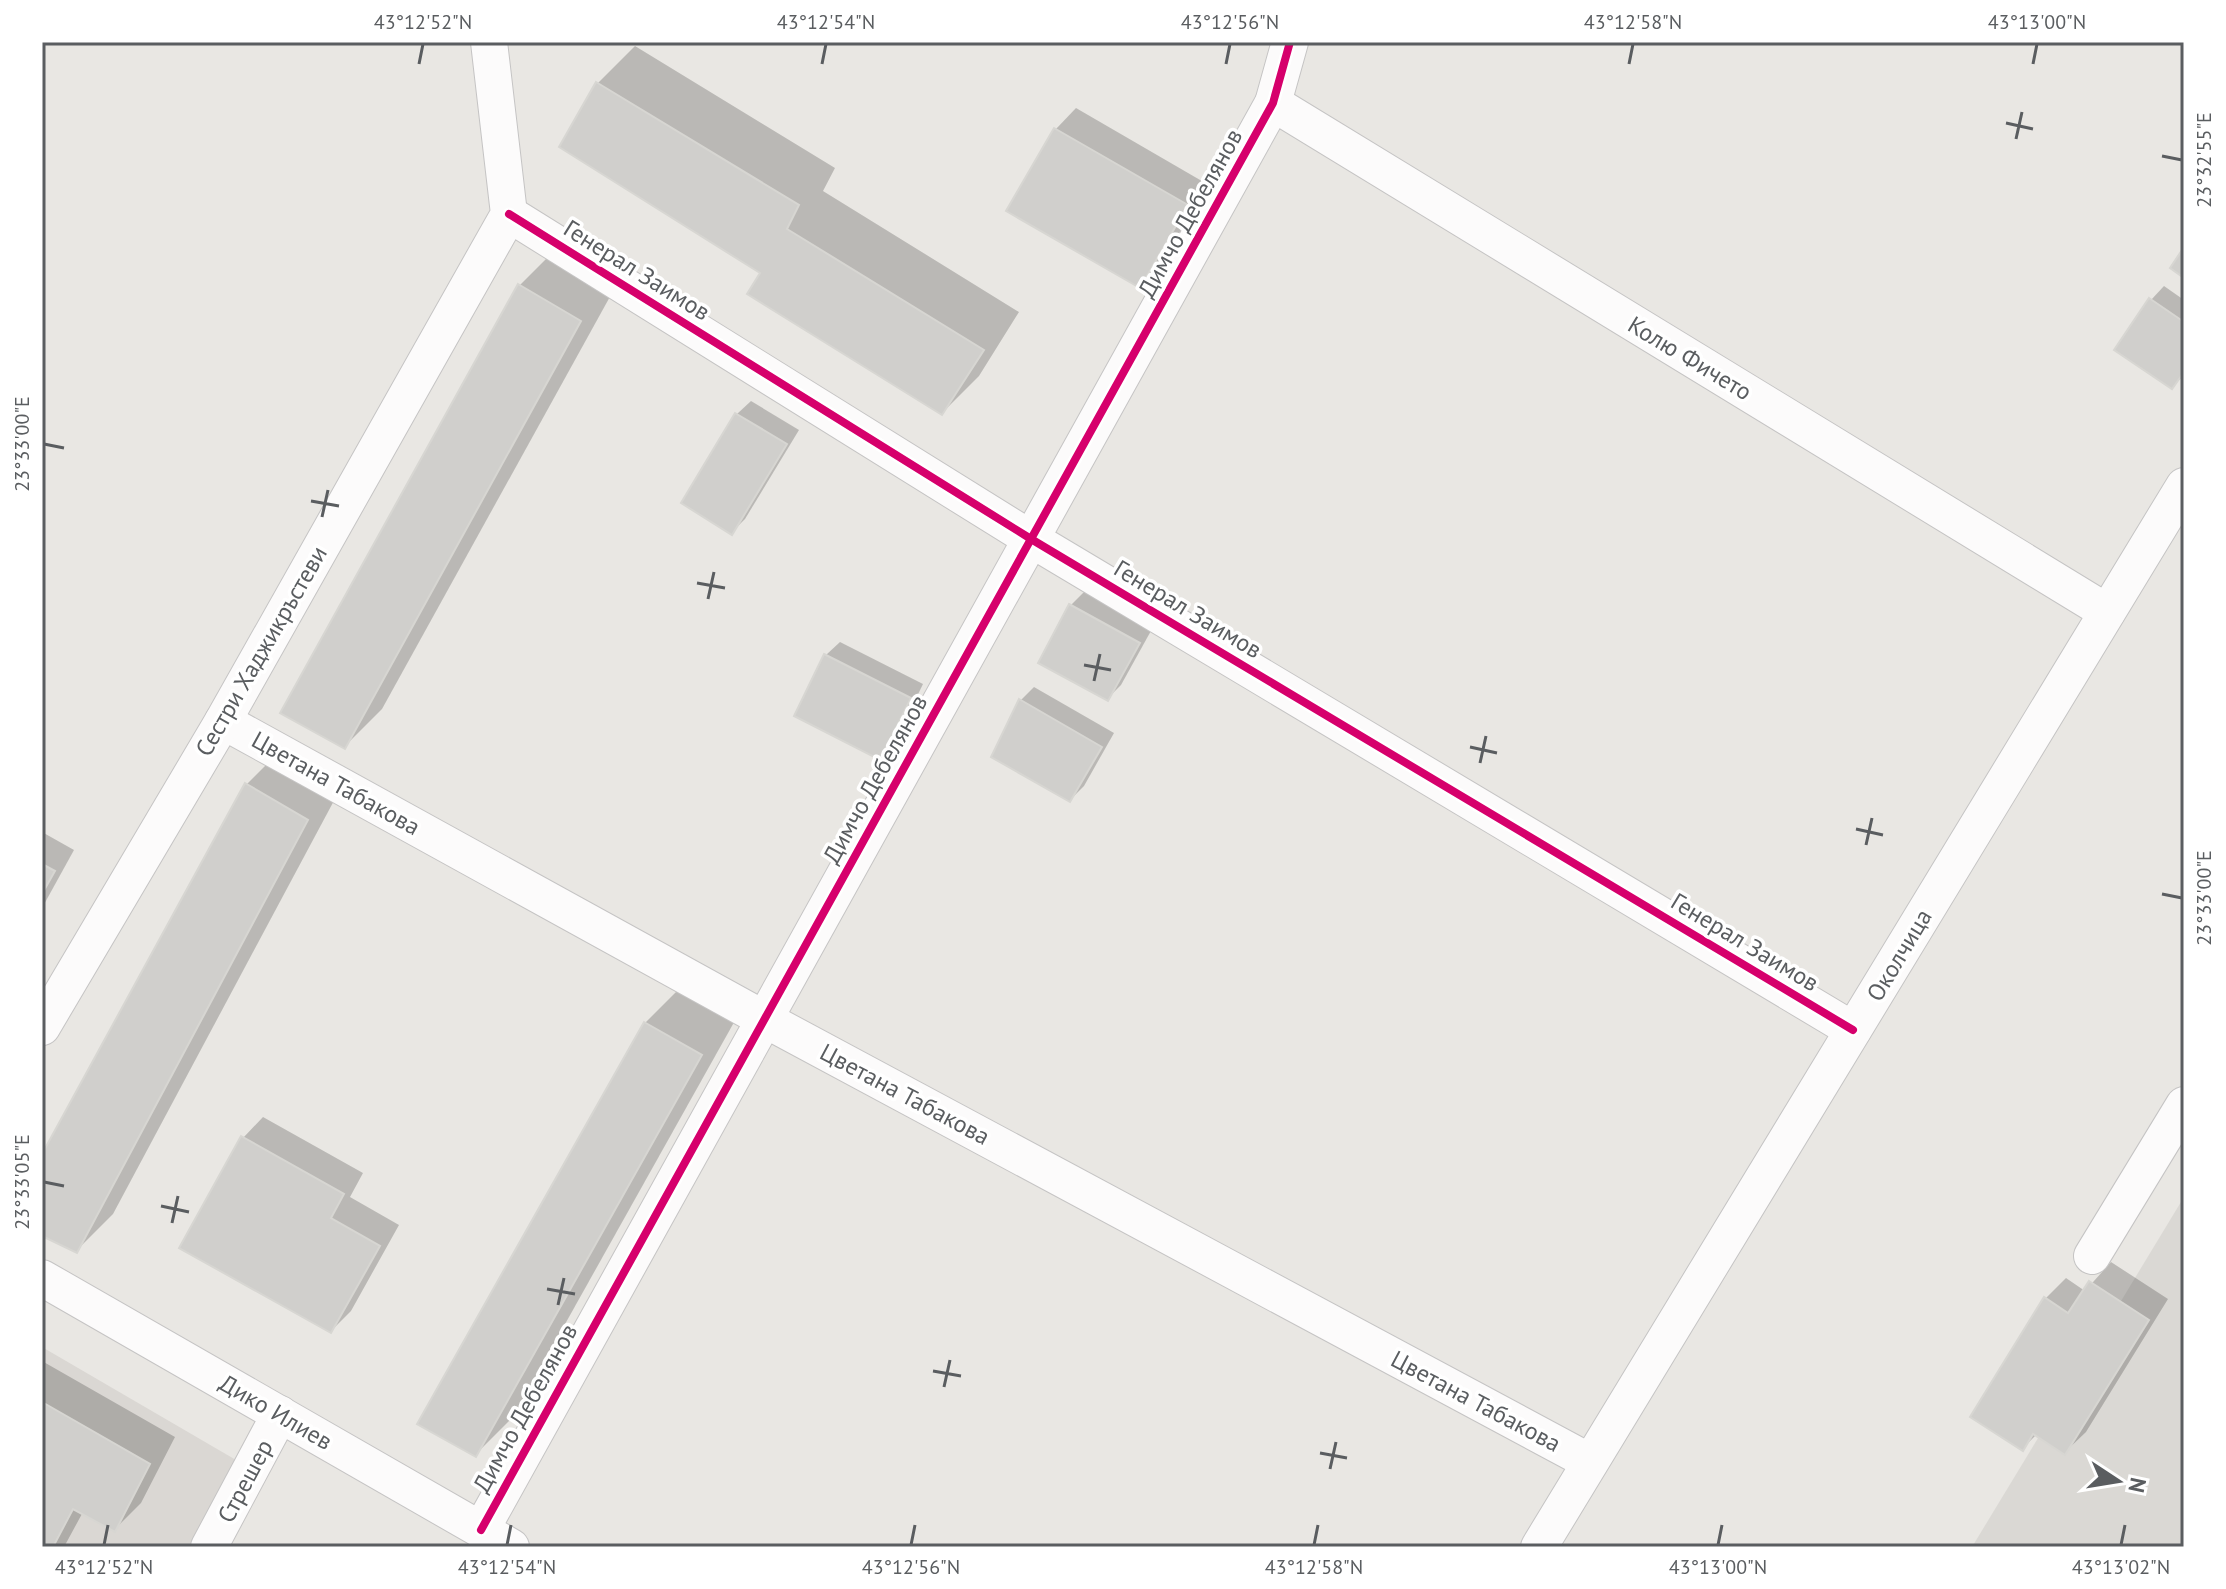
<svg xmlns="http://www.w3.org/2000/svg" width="2226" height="1589" viewBox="0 0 2226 1589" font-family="'PT Sans',sans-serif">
	<rect width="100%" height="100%" fill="#e9e7e3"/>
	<path fill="#dad8d4" d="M2184,1197V1547H1972Z"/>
	<path fill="#dad7d3" d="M42,1347L236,1460L189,1547H42Z"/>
	<g fill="#0003">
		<path d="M635,46L835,168L823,191L1019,312L979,376L942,413L763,272L598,83Z"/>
		<path d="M1076,108L1207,184L1161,265L1140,285L1056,129Z"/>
		<path d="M557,248L617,284L382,709L345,746L520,285Z"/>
		<path d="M2164,286L2184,300V375L2172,387L2151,300Z"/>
		<path d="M751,401L799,430L745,519L732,532L737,414Z"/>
		<path d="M1084,592L1152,629L1121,685L1107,699L1071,605Z"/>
		<path d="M840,642L923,684L894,744L880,757L826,655Z"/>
		<path d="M1034,687L1114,733L1084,786L1070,800L1021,700Z"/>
		<path d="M284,747L344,782L113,1214L76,1251L42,1233V1159L247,784Z"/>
		<path d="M42,832L74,850L42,908Z"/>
		<path d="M682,986L737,1017L513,1417L476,1454L645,1023Z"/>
		<path d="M263,1117L363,1173L350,1197L399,1225L351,1311L331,1331L243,1138Z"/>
		<path d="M2111,1262L2168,1299L2086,1432L2065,1452L2037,1434L2023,1448L2045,1299L2066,1278L2085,1291Z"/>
		<path d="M42,1361L175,1437L141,1503L114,1530L83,1512L64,1547H42Z"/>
	</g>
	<g fill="#d0cfcc" stroke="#d7d6d2" stroke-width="2">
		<path d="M596,82L799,205L787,229L984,350L942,415L747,294L760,273L559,147Z"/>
		<path d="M1054,128L1188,205L1140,288L1006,211Z"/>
		<path d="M2184,247V278L2170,268Z"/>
		<path d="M518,284L581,321L345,749L280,713Z"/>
		<path d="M2149,298L2184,322V372L2172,389L2114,350Z"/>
		<path d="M735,413L787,444L732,535L681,503Z"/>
		<path d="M1069,604L1140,643L1108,701L1038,663Z"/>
		<path d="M824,654L911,698L880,760L794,716Z"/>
		<path d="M1019,699L1102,747L1070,802L991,757Z"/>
		<path d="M245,783L308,820L77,1253L42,1236V1154Z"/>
		<path d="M42,864L55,871L42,894Z"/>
		<path d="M644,1022L702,1055L476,1457L417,1424Z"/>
		<path d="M241,1136L344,1194L331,1218L380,1246L331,1333L179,1248Z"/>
		<path d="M2089,1281L2149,1320L2065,1455L2033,1434L2023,1451L1970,1417L2044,1297L2068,1313Z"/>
		<path d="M42,1402L150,1464L115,1532L73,1509L53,1547H42Z"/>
	</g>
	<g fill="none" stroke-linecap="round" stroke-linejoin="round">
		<g stroke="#c5c4c4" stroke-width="38">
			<g id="minor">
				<path d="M1273,103L2107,612"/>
				<path d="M509,214L1031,539L1853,1030"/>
				<path d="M223,721L764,1019L1590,1462"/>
				<path d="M42,1027L223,721L509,214L489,42"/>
				<path d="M2092,1256L2184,1105"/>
				<path d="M42,1278L511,1547"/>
				<path d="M481,1530L1273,103L1290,42"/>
				<path d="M209,1547L280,1414"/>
				<path d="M1539,1547L2184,486"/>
			</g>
		</g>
		<use href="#minor" stroke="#fcfbfb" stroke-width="36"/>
		<g stroke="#fff" stroke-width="13">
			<g id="cycleway">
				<path d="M509,214L1031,539L1853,1030"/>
				<path d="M481,1530L1273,103L1290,42"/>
			</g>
		</g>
		<use href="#cycleway" stroke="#d6006c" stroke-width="8"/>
	</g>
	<path fill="none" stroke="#5a5d60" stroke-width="3" d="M419,64L423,44M822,64L826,44M1226,64L1230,44M1629,64L1633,44M2033,64L2037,44M2006,123L2033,129M2016,139L2022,112M2162,156L2182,160M44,444L64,448M311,501L339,506M322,517L328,490M697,583L725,588M708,599L714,572M1084,665L1111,670M1094,681L1100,654M1470,747L1497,753M1480,763L1486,736M1856,829L1883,835M1866,845L1872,818M2162,894L2182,898M44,1182L64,1186M161,1206L189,1212M172,1223L178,1196M547,1289L575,1294M558,1305L564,1278M933,1371L961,1376M944,1387L950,1360M1320,1453L1347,1458M1330,1469L1336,1442M104,1545L108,1525M507,1545L511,1525M911,1545L915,1525M1314,1545L1318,1525M1718,1545L1722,1525M2121,1545L2125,1525"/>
	<g text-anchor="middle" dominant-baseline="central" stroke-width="7" stroke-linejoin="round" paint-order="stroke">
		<g font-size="24" fill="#5a5d60" stroke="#fff">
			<text transform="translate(1190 213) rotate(-61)">Димчо Дебелянов</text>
			<text transform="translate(637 270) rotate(32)">Генерал Заимов</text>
			<text transform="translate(1690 358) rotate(31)">Колю Фичето</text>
			<text transform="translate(1188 609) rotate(31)">Генерал Заимов</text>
			<text transform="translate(261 651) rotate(-60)">Сестри Хаджикръстеви</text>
			<text transform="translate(875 779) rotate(-61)">Димчо Дебелянов</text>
			<text transform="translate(336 783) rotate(29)">Цветана Табакова</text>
			<text transform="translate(1745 942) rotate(31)">Генерал Заимов</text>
			<text transform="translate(1899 955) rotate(-59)">Околчица</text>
			<text transform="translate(905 1094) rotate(28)">Цветана Табакова</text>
			<text transform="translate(1476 1401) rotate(28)">Цветана Табакова</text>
			<text transform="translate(525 1408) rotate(-61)">Димчо Дебелянов</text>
			<text transform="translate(276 1412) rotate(30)">Дико Илиев</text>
			<text transform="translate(245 1481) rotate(-62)">Стрешер</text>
		</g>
	</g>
	<rect width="2226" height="1589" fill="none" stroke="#ffffff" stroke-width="88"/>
	<g transform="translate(2118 1481) rotate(102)" stroke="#ffffff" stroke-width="6" paint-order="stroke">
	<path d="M0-6L14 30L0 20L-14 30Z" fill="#5a5d60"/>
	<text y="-12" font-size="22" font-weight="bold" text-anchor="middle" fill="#5a5d60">N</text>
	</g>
	<rect x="44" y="44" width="2138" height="1501" fill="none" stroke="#5a5d60" stroke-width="3"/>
	<g font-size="20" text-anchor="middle" fill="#5a5d60">
		<text x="423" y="29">43°12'52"N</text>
		<text x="826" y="29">43°12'54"N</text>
		<text x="1230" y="29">43°12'56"N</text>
		<text x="1633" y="29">43°12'58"N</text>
		<text x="2037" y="29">43°13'00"N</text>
		<text transform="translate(2204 160) rotate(-90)" y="7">23°32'55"E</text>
		<text transform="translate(22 444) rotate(-90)" y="7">23°33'00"E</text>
		<text transform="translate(2204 898) rotate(-90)" y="7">23°33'00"E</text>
		<text transform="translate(22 1182) rotate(-90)" y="7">23°33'05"E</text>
		<text x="104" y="1574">43°12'52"N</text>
		<text x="507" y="1574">43°12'54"N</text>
		<text x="911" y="1574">43°12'56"N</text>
		<text x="1314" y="1574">43°12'58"N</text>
		<text x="1718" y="1574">43°13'00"N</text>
		<text x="2121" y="1574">43°13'02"N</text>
	</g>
</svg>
